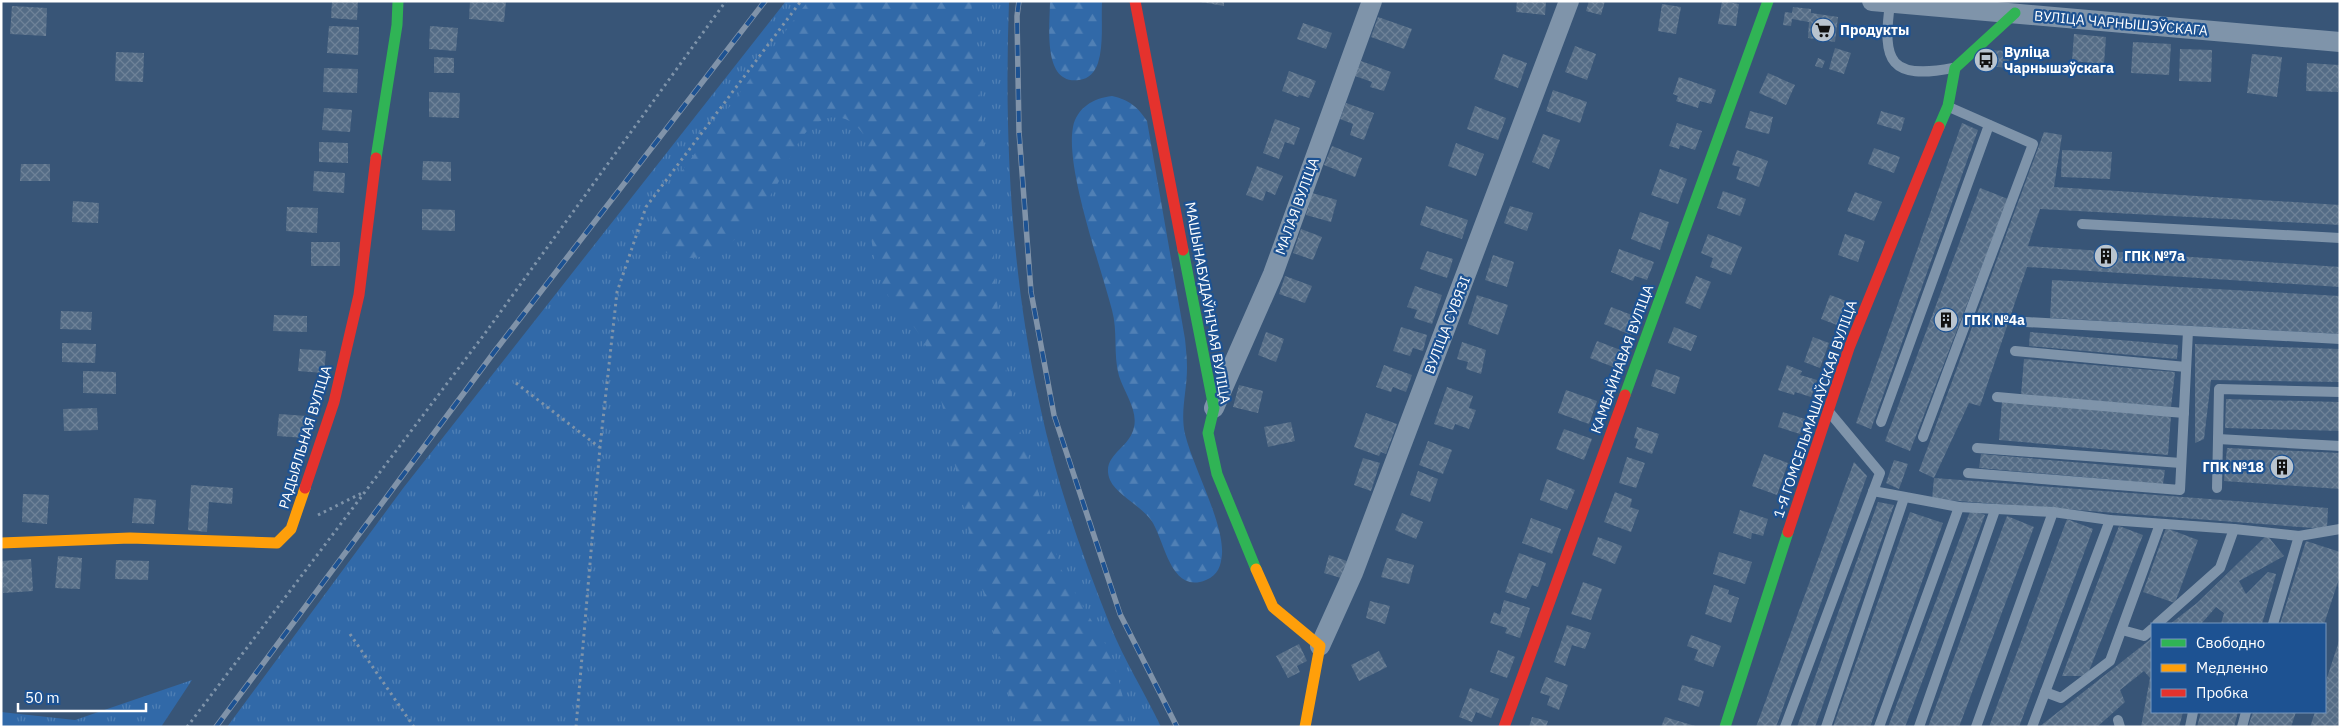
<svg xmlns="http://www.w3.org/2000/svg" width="2341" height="728" viewBox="0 0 2341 728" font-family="'IBM Plex Sans',sans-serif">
	<defs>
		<pattern id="grass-tufts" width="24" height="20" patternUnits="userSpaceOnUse" patternTransform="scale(1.25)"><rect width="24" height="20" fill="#3169a8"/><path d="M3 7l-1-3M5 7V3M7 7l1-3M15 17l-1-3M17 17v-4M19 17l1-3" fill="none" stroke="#5080b5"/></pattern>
		<pattern id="forest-firs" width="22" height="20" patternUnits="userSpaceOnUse" patternTransform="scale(1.25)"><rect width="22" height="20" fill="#3169a8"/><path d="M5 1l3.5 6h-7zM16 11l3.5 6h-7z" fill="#5080b5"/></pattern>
		<pattern id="building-cross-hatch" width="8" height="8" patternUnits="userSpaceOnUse" patternTransform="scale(1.25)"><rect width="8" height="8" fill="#546c86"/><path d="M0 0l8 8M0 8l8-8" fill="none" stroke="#6e8298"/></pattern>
	</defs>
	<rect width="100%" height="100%" fill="#385577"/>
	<g fill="url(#grass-tufts)">
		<path d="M786,1H1009C1004,137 1011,274 1040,406C1056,481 1082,555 1110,625C1124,660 1145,693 1161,727H227L404,487Z"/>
		<path d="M192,680L161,727H1V712L75,720Z"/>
	</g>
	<g fill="url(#forest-firs)">
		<path d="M808,1H972C970,35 974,66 980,98L1001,347L1019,427L1061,569L1106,645L1117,673L1130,727H1017L975,560L936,376C931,358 926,342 914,327C905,315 893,306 886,292C863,245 872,193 868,144C860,123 840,109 817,123C797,135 789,163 778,183C765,205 750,226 731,243C708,262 655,269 653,227C652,216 659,205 664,195Z"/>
		<path d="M1050,1H1102C1101,21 1104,44 1098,63C1095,72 1089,79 1079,80C1042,85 1050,25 1050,1Z"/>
		<path d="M1112,96C1129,100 1137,106 1147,121L1185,339C1186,349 1187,359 1187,368C1187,391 1180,412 1185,434C1193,467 1224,523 1222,554C1221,566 1218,575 1206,580C1170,595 1165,540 1151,520C1141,506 1116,494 1110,480C1100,455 1130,449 1134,427C1138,410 1124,392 1119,376C1113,354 1118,332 1112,310C1101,267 1065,168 1073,127C1077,108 1093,98 1112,96Z"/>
	</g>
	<g fill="url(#building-cross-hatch)">
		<path d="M332,1H358L357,20L331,18Z"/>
		<path d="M470,1H506L504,22L469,19Z"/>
		<path d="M1195,1H1224V6Z"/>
		<path d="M1517,1H1546L1545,15L1516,12Z"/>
		<path d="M1589,1H1605L1601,15L1586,11Z"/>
		<path d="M1722,1L1739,4L1736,26L1718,24Z"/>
		<path d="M1662,4L1681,7L1676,34L1658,31Z"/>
		<path d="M12,6L47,8L46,36L10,34Z"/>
		<path d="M1793,7L1811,9V13L1838,17L1835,42L1808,38L1809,22L1792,19L1791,26L1783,25L1785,12L1792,13Z"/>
		<path d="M1378,17L1412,29L1404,49L1371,37Z"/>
		<path d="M1303,23L1332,33L1326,49L1297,39Z"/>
		<path d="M329,26L359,27L358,55L327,53Z"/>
		<path d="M430,26L458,28L456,51L429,49Z"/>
		<path d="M2074,34L2106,37L2104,64L2072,61Z"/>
		<path d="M2133,42L2171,44L2169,75L2131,73Z"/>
		<path d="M1575,46L1596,54L1587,80L1565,72Z"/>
		<path d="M1835,48L1851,53L1844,74L1829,69Z"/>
		<path d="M2180,49L2212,50L2211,82L2179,81Z"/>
		<path d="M1989,50L2009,51L2008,68L1988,66Z"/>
		<path d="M116,52L144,53L143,82L115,81Z"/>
		<path d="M1503,54L1527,63L1518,88L1494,79Z"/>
		<path d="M2252,54L2282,57L2277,97L2247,93Z"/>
		<path d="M434,57L454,58V73H434Z"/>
		<path d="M1818,58L1825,61L1822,68L1815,66Z"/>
		<path d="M1361,61L1391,72L1384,91L1370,87L1372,82L1355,76Z"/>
		<path d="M2307,63L2339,65L2338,92L2306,91Z"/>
		<path d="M324,68L358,69L357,93L323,92Z"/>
		<path d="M1289,71L1316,81L1309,98L1299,95L1298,97L1282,91Z"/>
		<path d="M1768,73L1795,85L1786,105L1759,93Z"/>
		<path d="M1679,77L1716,90L1711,104L1700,101L1698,108L1676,101L1678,96L1673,94Z"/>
		<path d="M1553,90L1587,102L1580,123L1546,111Z"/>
		<path d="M429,92L460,93L459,118L429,117Z"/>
		<path d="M1346,103L1374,113L1364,140L1350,135L1353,124L1340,119Z"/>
		<path d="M1475,106L1506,118L1498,140L1467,129Z"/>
		<path d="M324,108L352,110L350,132L322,130Z"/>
		<path d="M1750,111L1773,117L1769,134L1745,128Z"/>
		<path d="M1881,111L1905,118L1901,131L1877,124Z"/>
		<path d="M1275,119L1300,128L1294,145L1285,142L1279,159L1263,153Z"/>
		<path d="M1677,123L1702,131L1695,150L1680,145L1679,149L1669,146Z"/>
		<path d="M1962,123L1978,130L1871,429L1856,423Z"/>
		<path d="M2044,132L2062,135L2054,187L2340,205V225L2040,209L2028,246L2340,267V287L2027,267L1980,406L1969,403L1934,478L1919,471Z"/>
		<path d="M1543,134L1560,140L1549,169L1532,162Z"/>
		<path d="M319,142L348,143V163L319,162Z"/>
		<path d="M1456,143L1484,154L1476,176L1448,166Z"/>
		<path d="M1332,146L1362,158L1355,177L1324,165Z"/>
		<path d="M1874,148L1900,157L1894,173L1868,164Z"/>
		<path d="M1737,150L1768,161L1759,187L1736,179L1740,167L1732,165Z"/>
		<path d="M2062,150L2112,152L2110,179L2061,177Z"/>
		<path d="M423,161L451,162V181L422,180Z"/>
		<path d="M21,164H50V181H20Z"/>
		<path d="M1257,166L1283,176L1275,195L1266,191L1263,201L1246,195Z"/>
		<path d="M1660,169L1687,179L1678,204L1651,195Z"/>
		<path d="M314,171L345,173L344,193L313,191Z"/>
		<path d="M1980,188L2008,199L1910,451L1885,441Z"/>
		<path d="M1723,191L1746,199L1740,216L1717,208Z"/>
		<path d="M1855,192L1882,202L1874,221L1847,211Z"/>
		<path d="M1312,193L1337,200L1331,222L1306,215Z"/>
		<path d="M73,201L99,203L98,223L72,222Z"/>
		<path d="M1426,206L1468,220L1462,239L1420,225Z"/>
		<path d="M1510,206L1533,213L1527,231L1504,223Z"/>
		<path d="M287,207L318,208L317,233L286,231Z"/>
		<path d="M422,209L455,210V231L422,230Z"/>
		<path d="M1640,212L1669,222L1660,250L1631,239Z"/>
		<path d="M1301,229L1322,237L1313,260L1293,253Z"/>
		<path d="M1708,234L1742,247L1731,275L1710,267L1713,258L1701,253Z"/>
		<path d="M1845,234L1865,241L1858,262L1838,255Z"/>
		<rect x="311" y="242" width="29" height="24"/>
		<path d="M1619,249L1654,262L1647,280L1635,276L1633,281L1611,272Z"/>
		<path d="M1427,251L1453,259L1447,278L1420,269Z"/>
		<path d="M1493,255L1514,262L1507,287L1485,280Z"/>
		<path d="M1285,276L1312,286L1305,303L1279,294Z"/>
		<path d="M1696,276L1711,282L1700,309L1685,303Z"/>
		<path d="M2052,280L2340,296V334L2050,318Z"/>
		<path d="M1415,286L1442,295L1432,324L1414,318L1417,310L1407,307Z"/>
		<path d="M1477,295L1508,305L1498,335L1468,324Z"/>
		<path d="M1830,295L1846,301L1837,325L1821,319Z"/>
		<path d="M1611,307L1637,317L1631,335L1604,324Z"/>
		<path d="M61,311L92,312L91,330L60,329Z"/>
		<path d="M274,315L307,316V332L273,331Z"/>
		<path d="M1401,327L1427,335L1423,351L1413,348L1410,356L1393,351Z"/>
		<path d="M1674,327L1697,336L1691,351L1668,343Z"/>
		<path d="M1266,332L1284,339L1276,362L1258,355Z"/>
		<path d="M2030,332L2178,345L2177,359L2029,346Z"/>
		<path d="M1813,337L1829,343L1820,368L1804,362Z"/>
		<path d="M1597,341L1623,351L1616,368L1590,358Z"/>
		<path d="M1462,342L1486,350L1481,374L1466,369L1468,362L1457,359Z"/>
		<path d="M62,343L96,344L95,363L62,362Z"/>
		<path d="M2195,344L2340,349V382L2211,380L2204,439L2195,443Z"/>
		<path d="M300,349L326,351L324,373L298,371Z"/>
		<path d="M2024,359L2175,372L2171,407L2021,395Z"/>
		<path d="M1384,365L1412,375L1406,392L1393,387L1391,392L1376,387Z"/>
		<path d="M1787,365L1802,371L1800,375L1817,380L1811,397L1795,392L1794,395L1778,390Z"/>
		<path d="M1656,369L1680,377L1675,394L1651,386Z"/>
		<path d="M83,371L116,372V394L83,393Z"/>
		<path d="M1239,385L1263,391L1258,413L1233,407Z"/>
		<path d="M1447,387L1473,396L1469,408L1476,410L1469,429L1455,424L1453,430L1434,424Z"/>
		<path d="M1566,390L1597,401L1589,424L1558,413Z"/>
		<path d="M2226,399L2340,402V431L2225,428Z"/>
		<path d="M2002,401L2171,416L2168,455L1999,440Z"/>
		<path d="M97,408L98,430L64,431L63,409Z"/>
		<path d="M1783,412L1805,419L1800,434L1778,427Z"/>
		<path d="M1366,413L1397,424L1386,454L1381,452L1379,456L1354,447Z"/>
		<path d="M279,414L307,416L305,438L277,436Z"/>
		<path d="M1291,422L1295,441L1268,447L1264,427Z"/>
		<path d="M1637,427L1659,434L1652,454L1635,448L1638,439L1634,438Z"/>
		<path d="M1564,429L1592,439L1584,460L1556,449Z"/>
		<path d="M1428,441L1452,450L1443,474L1419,465Z"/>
		<path d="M2227,448L2340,453V489L2224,481Z"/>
		<path d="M1764,454L1788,463L1777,495L1752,486Z"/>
		<path d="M1981,454L2165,470L2163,484L1979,468Z"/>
		<path d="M1627,457L1645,463L1636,488L1619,483Z"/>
		<path d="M1363,458L1380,463L1371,491L1354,485Z"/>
		<path d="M1894,460L1908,464L1899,489L1886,483Z"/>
		<path d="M1854,462L1867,476L1776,727H1756Z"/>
		<path d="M1418,471L1438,479L1430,502L1410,495Z"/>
		<path d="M1934,478L2328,508L2327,529L1932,499Z"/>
		<path d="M1547,479L1575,490L1567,510L1540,500Z"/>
		<path d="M191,485L233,488L232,504L209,502L207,532L188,530Z"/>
		<path d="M1615,492L1632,499L1630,507L1639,510L1631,532L1604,522Z"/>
		<path d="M23,494L49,495L47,524L22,522Z"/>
		<path d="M134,498L156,500L154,524L132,523Z"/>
		<path d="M1878,502L1894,505L1815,727H1797Z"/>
		<path d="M1971,509L1985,515L1905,727H1888Z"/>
		<path d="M1740,510L1768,519L1763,536L1752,533L1751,539L1733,533Z"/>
		<path d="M1910,512L1943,523L1870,727H1833Z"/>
		<path d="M1402,513L1423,522L1416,539L1395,530Z"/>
		<path d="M2007,516L2034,527L1959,727H1928Z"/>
		<path d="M1531,518L1561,529L1552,554L1522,543Z"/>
		<path d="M2067,519L2093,529L2019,727H1989Z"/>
		<path d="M2119,526L2143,535L2087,676H2062Z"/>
		<path d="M2166,528L2198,540L2175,603L2143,592Z"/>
		<path d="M2267,535L2284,556L2239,581L2246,594L2268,572L2276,574L2262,624H2221L2224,613L2216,607L2201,624H2170L2197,603Z"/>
		<path d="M1598,537L1622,546L1615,564L1592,555Z"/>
		<path d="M2306,541L2340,552V576L2324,624H2280Z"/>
		<path d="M1719,552L1752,562L1745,584L1713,574Z"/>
		<path d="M1519,553L1546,563L1538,587L1532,585L1526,599L1505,592Z"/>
		<path d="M1329,555L1347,561L1341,578L1324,573Z"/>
		<path d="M58,556L82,558L80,589L55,588Z"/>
		<path d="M1387,558L1414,565L1409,584L1381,577Z"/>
		<path d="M31,559L33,591L3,593L1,561Z"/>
		<path d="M116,560L149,561L148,580L115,579Z"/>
		<path d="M1583,582L1602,589L1591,620L1571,614Z"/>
		<path d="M1714,585L1729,590L1728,594L1739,598L1731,623L1705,614Z"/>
		<path d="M1504,600L1530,608L1520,638L1505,633L1507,628L1490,623L1494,612L1500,615Z"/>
		<path d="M1370,601L1390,606L1385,624L1366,618Z"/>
		<path d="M1567,625L1591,633L1585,649L1572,645L1565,666L1554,662Z"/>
		<path d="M1691,635L1721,646L1713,667L1694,660L1698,650L1687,646Z"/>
		<path d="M2152,638V712H2183L2179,727H2141L2150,678L2144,671L2120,690L2125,702L2097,727H2039Z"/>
		<path d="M2339,641L2340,727H2310L2315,712H2325V684Z"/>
		<path d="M1299,644L1307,661L1297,666L1300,672L1288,678L1276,656Z"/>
		<path d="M1498,650L1515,657L1507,678L1490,672Z"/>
		<path d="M1379,651L1387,667L1359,681L1351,665Z"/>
		<path d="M1546,677L1568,685L1559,710L1547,705L1550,696L1540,693Z"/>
		<path d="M1682,685L1704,691L1699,707L1678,700Z"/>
		<path d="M1470,688L1499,699L1491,718L1476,712L1472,722L1459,717Z"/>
		<path d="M2201,712H2238L2234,727H2197Z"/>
		<path d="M2253,712H2296L2291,727H2248Z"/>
		<path d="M1532,717L1548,721L1546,727H1529Z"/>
		<path d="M1665,717L1695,726V727H1661Z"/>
	</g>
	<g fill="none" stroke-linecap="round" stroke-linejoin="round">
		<g stroke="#7f94aa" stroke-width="3" stroke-dasharray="2.5 4" stroke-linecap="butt">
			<path d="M516,383L599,447"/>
			<path d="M318,515L364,492"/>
			<path d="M350,634L414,727"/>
			<path d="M187,727L483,336L726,1"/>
			<path d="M576,727L600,447L617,292L646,207L801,1"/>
		</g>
		<g stroke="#7f94aa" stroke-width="10">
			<path d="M1890,4C1882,62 1890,80 1953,68"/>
			<path d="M2082,224L2340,238"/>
			<path d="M2026,322L2340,339"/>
			<path d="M2015,351L2186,367"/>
			<path d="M1997,397L2184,413"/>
			<path d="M1881,422L1989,125"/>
			<path d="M1923,437L2033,144L1949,107"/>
			<path d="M2218,439L2340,446"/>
			<path d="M1977,448L2181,463"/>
			<path d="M1968,473L2180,490L2188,331"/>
			<path d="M2217,488L2219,389L2340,392"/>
			<path d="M1873,491L1959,507L2053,512L2110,520L2234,529L2299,536L2340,529"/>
			<path d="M2157,624L2220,568L2234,529"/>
			<path d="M2273,624L2299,536"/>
			<path d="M2122,630L2144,636L2152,629"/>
			<path d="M2045,692L2061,698L2110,661L2160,524"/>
			<path d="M2118,720L2120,727"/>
			<path d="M1785,727L1880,473L1830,413"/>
			<path d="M1826,727L1904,498"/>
			<path d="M1879,727L1959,507"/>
			<path d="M1919,727L1995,510"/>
			<path d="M1976,727L2053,512"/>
			<path d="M2032,727L2110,520"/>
			<path d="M2190,727L2193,712"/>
			<path d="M2242,727L2246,712"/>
		</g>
		<g stroke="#7f94aa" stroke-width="20">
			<path d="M1872,1L2340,42"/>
			<path d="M1214,408L1273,274L1372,1"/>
			<path d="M1320,646L1353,573L1569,1"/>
		</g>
		<g stroke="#30b455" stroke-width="11">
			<path d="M1939,127L1948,106L1955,68L2015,13"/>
			<path d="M376,158L397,25L398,1"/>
			<path d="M1183,250L1214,408L1208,433L1217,474L1256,569"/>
			<path d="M1625,395L1768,1"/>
			<path d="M1725,727L1788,532"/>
		</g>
		<g stroke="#ff9f0a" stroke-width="11">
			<path d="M1,543L130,538L277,543L291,529L305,488"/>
			<path d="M1256,569L1273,607L1320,646L1305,727"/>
		</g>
		<g stroke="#e5322d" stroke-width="11">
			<path d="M1135,1L1183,250"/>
			<path d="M305,488L334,402L359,295L376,158"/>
			<path d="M1788,532L1849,348L1939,127"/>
			<path d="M1504,727L1625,395"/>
		</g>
		<g stroke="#8093a9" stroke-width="5.5">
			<g id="rail">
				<path d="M1019,1L1017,16L1019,132L1031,292L1054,415L1120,614L1177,727"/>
				<path d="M216,727L495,351L765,1"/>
			</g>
		</g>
		<use href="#rail" stroke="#1d5292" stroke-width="4" stroke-dasharray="11" stroke-linecap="butt"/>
	</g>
	<defs>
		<g id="supermarket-disc" transform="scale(1.25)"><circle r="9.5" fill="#b9c4cf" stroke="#1d5292"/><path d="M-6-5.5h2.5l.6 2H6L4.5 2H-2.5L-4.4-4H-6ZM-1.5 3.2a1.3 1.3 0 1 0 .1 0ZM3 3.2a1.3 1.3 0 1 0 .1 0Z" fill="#111"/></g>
		<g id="bus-disc" transform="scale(1.25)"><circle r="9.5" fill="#b9c4cf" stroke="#1d5292"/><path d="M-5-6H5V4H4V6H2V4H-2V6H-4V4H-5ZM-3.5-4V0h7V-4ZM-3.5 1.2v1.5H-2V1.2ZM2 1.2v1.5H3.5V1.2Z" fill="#111"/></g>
		<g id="building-disc" transform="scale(1.25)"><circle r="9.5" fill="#b9c4cf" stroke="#1d5292"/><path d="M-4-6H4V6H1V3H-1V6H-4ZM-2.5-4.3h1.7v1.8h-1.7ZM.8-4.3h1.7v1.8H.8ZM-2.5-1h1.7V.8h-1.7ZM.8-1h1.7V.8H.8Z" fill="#111"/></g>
	</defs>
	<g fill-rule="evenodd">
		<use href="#supermarket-disc" x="1823" y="30"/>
		<use href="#bus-disc" x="1986" y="60"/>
		<use href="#building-disc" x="2106" y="256"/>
		<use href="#building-disc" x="1946" y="320"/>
		<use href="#building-disc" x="2282" y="467"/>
	</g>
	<g text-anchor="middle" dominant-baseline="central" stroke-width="4.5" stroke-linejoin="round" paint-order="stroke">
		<g font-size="14" fill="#fff" stroke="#1d5292">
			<text transform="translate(2121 23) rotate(5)">ВУЛІЦА ЧАРНЫШЭЎСКАГА</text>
			<text transform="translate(1297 206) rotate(-70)">МАЛАЯ ВУЛІЦА</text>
			<text transform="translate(1208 303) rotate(80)">МАШЫНАБУДАЎНІЧАЯ ВУЛІЦА</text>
			<text transform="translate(1447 325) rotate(-69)">ВУЛІЦА СУВЯЗІ</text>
			<text transform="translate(1622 359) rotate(-70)">КАМБАЙНАВАЯ ВУЛІЦА</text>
			<text transform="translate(1815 409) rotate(-71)">1-Я ГОМСЕЛЬМАШАЎСКАЯ ВУЛІЦА</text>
			<text transform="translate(305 437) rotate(-73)">РАДЫЯЛЬНАЯ ВУЛІЦА</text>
		</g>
		<g font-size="14" font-weight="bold" fill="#fff" stroke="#1d5292" text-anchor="start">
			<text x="1840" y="30">Продукты</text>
			<text x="2004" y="52">Вуліца<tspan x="2004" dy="16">Чарнышэўскага</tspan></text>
			<text x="2124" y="256">ГПК №7а</text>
			<text x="1964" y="320">ГПК №4а</text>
			<text x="2264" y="467" text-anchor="end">ГПК №18</text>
		</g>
	</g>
	<rect width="2341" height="728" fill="none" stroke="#ffffff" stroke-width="5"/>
	<rect x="2151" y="623" width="175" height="90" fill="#1d5292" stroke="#7797be"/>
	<rect x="2161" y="639" width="25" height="8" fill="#30b455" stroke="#7797be"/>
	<text x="2196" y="648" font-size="15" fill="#ffffff">Свободно</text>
	<rect x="2161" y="664" width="25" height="8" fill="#ff9f0a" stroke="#7797be"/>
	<text x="2196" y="673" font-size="15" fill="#ffffff">Медленно</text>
	<rect x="2161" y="689" width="25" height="8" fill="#e5322d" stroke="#7797be"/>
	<text x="2196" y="698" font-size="15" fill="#ffffff">Пробка</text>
	<path d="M18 703v8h128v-8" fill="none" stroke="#ffffff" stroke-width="2.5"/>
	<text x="25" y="703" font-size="15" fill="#ffffff" stroke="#1d5292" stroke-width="4" paint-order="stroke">50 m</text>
</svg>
